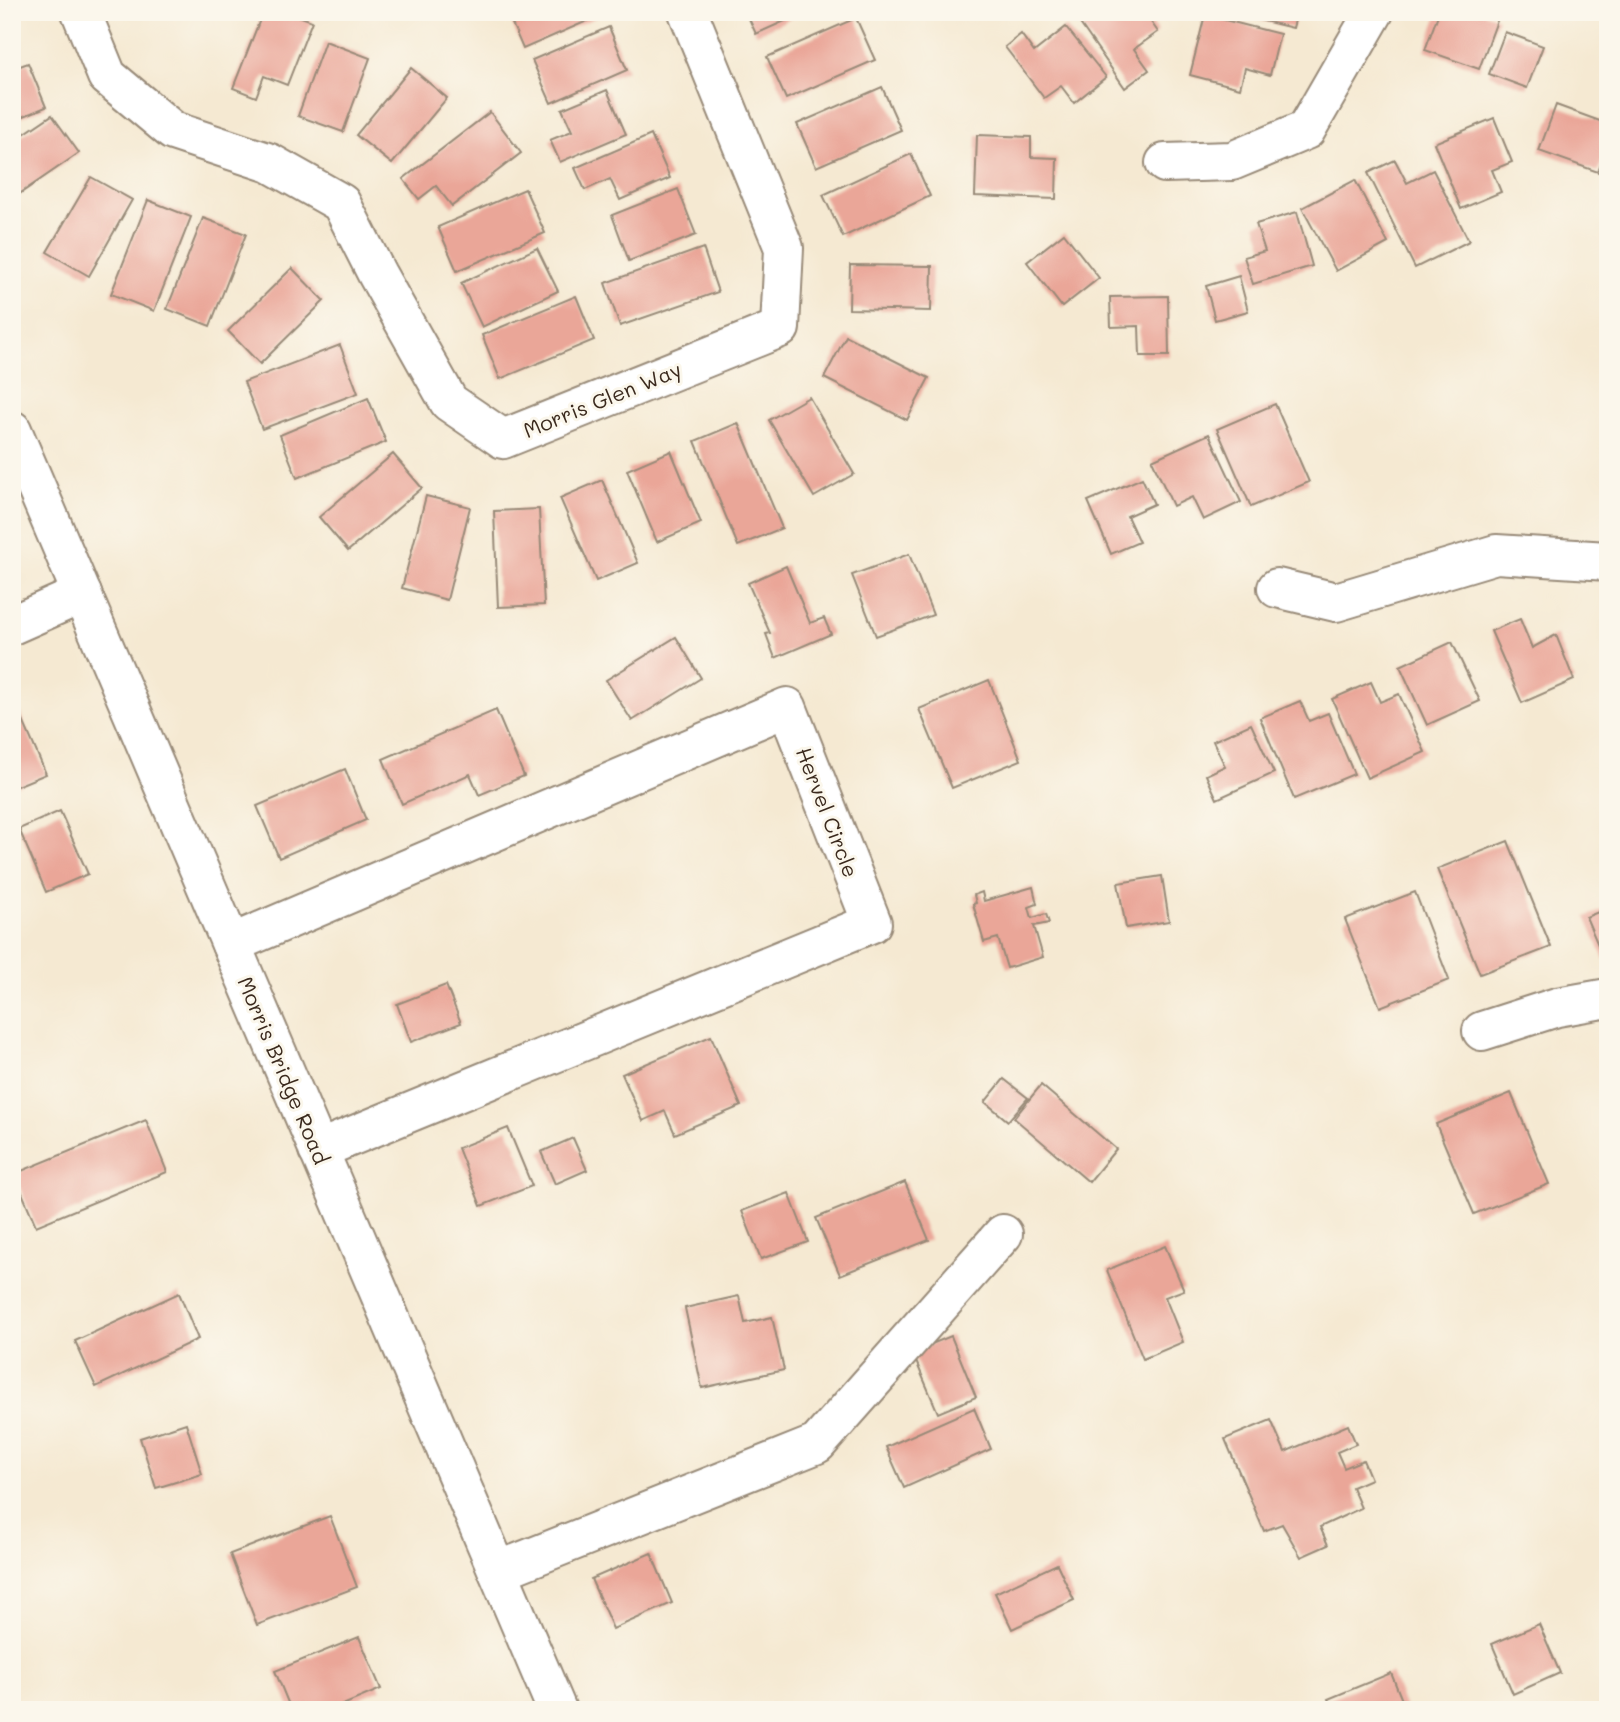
<svg xmlns="http://www.w3.org/2000/svg" width="1620" height="1722" viewBox="0 0 1620 1722" font-family="Mali,sans-serif">
	<rect width="100%" height="100%" fill="#fbf7ec"/>
	<filter id="ink" filterUnits="userSpaceOnUse"><feTurbulence type="fractalNoise" baseFrequency=".0143" numOctaves="2"/><feDisplacementMap in="SourceGraphic" scale="14" xChannelSelector="R" yChannelSelector="G"/><feConvolveMatrix kernelMatrix="1 2 1 2 8 2 1 2 1" color-interpolation-filters="sRGB"/></filter>
	<filter id="wash" filterUnits="userSpaceOnUse"><feTurbulence type="fractalNoise" baseFrequency=".00686" numOctaves="4" result="noise"/><feDisplacementMap in="SourceGraphic" scale="28" xChannelSelector="R" yChannelSelector="G"/><feGaussianBlur stdDeviation="1.57" result="paint"/><feColorMatrix in="noise" values="0 0 0 0 0 0 0 0 0 0 0 0 0 0 0 0 0 1.4 0 .05"/><feComposite in="paint" operator="in"/></filter>
	<g filter="url(#wash)">
		<rect width="100%" height="100%" fill="#f5e9d2"/>
		<g id="blocks">
			<g fill="#eaa698">
				<path d="M263,12H288L312,21L287,85L264,76L256,97L233,88Z"/>
				<path d="M507,12H599L601,15L523,49Z"/>
				<path d="M746,12H805L756,34Z"/>
				<path d="M1093,12H1144L1158,32L1134,49L1149,70L1125,88L1079,22Z"/>
				<path d="M1248,12H1297L1293,28L1247,17Z"/>
				<path d="M1439,12H1482L1498,18L1479,69L1425,50Z"/>
				<path d="M1205,15L1280,34L1270,75L1245,68L1240,88L1190,75Z"/>
				<path d="M856,18L875,60L786,99L767,57Z"/>
				<path d="M609,27L627,70L551,103L532,60Z"/>
				<path d="M1066,27L1106,77L1074,103L1061,86L1044,98L1005,47L1021,34L1034,52Z"/>
				<path d="M1505,32L1543,46L1527,88L1489,74Z"/>
				<path d="M325,41L370,58L343,132L298,116Z"/>
				<path d="M28,63L46,107L12,121V69Z"/>
				<path d="M411,68L447,98L392,164L356,135Z"/>
				<path d="M882,87L901,130L816,167L797,124Z"/>
				<path d="M607,90L626,134L560,162L550,140L572,131L562,109Z"/>
				<path d="M1556,105L1608,124V146L1598,172L1539,151Z"/>
				<path d="M490,112L521,153L452,206L436,186L419,199L403,179Z"/>
				<path d="M52,115L79,153L12,199V142Z"/>
				<path d="M1494,118L1512,162L1492,170L1501,192L1461,209L1434,143Z"/>
				<path d="M651,135L670,178L620,200L610,179L585,190L575,168Z"/>
				<path d="M977,135L1031,137V157L1057,158L1056,199L975,196Z"/>
				<path d="M911,154L930,196L843,237L823,195Z"/>
				<path d="M1395,160L1407,183L1433,170L1469,241L1415,268L1368,173Z"/>
				<path d="M91,177L132,200L89,276L47,252Z"/>
				<path d="M1355,180L1388,243L1336,271L1302,208Z"/>
				<path d="M525,189L545,233L457,271L438,227Z"/>
				<path d="M678,189L696,235L629,261L612,215Z"/>
				<path d="M148,200L191,217L154,311L111,294Z"/>
				<path d="M1297,212L1312,266L1253,284L1244,257L1265,251L1256,224Z"/>
				<path d="M203,218L246,234L210,326L167,309Z"/>
				<path d="M1064,233L1099,278L1062,307L1027,262Z"/>
				<path d="M537,248L558,291L482,327L461,283Z"/>
				<path d="M703,248L718,292L620,326L605,283Z"/>
				<path d="M850,265L932,266L931,311L849,309Z"/>
				<path d="M292,268L324,301L260,364L228,331Z"/>
				<path d="M1239,276L1248,311L1215,320L1206,286Z"/>
				<path d="M576,296L594,340L500,379L482,335Z"/>
				<path d="M1168,296L1169,356H1140L1139,326L1111,327L1110,297Z"/>
				<path d="M846,336L929,378L907,420L824,378Z"/>
				<path d="M340,345L358,393L262,429L244,382Z"/>
				<path d="M809,397L854,474L814,497L769,420Z"/>
				<path d="M368,398L386,442L297,478L280,435Z"/>
				<path d="M1275,404L1309,482L1251,507L1217,429Z"/>
				<path d="M738,423L782,528L738,546L695,441Z"/>
				<path d="M1209,434L1241,502L1203,520L1192,497L1173,506L1152,460Z"/>
				<path d="M671,451L701,523L657,542L627,470Z"/>
				<path d="M393,454L422,488L348,551L319,517Z"/>
				<path d="M1142,478L1154,504L1127,516L1139,542L1111,554L1088,501Z"/>
				<path d="M602,480L638,563L596,581L560,498Z"/>
				<path d="M426,496L470,507L447,600L402,588Z"/>
				<path d="M539,509L544,605L498,607L494,511Z"/>
				<path d="M909,554L933,615L876,636L852,575Z"/>
				<path d="M786,566L810,623L824,618L831,634L775,658L766,634L770,633L748,583Z"/>
				<path d="M1520,619L1532,648L1556,635L1574,680L1522,703L1491,631Z"/>
				<path d="M676,637L701,678L632,721L606,680Z"/>
				<path d="M1452,642L1480,701L1427,725L1400,666Z"/>
				<path d="M989,680L1021,760L952,788L919,709Z"/>
				<path d="M1371,682L1380,702L1399,694L1425,752L1367,778L1332,699Z"/>
				<path d="M12,695L46,774L12,788Z"/>
				<path d="M1300,701L1309,721L1328,713L1354,774L1294,799L1260,718Z"/>
				<path d="M496,710L524,776L479,795L470,774L402,804L383,759Z"/>
				<path d="M1251,724L1274,773L1217,799L1206,775L1225,766L1213,741Z"/>
				<path d="M345,769L366,820L279,858L257,806Z"/>
				<path d="M60,811L88,874L46,892L19,829Z"/>
				<path d="M1508,841L1551,947L1480,974L1437,869Z"/>
				<path d="M1162,876L1169,921L1126,928L1118,883Z"/>
				<path d="M1033,887L1037,904L1029,907L1032,918L1046,914L1049,923L1034,926L1043,957L1007,968L998,938L984,942L973,904L976,903L974,895L982,892L984,901Z"/>
				<path d="M1415,892L1449,980L1380,1007L1345,919Z"/>
				<path d="M1608,908V957L1604,959L1586,917Z"/>
				<path d="M446,985L461,1023L411,1042L397,1004Z"/>
				<path d="M711,1036L741,1106L675,1134L665,1111L643,1121L622,1074Z"/>
				<path d="M1004,1079L1028,1098L1008,1121L985,1102Z"/>
				<path d="M1041,1085L1116,1149L1089,1182L1014,1118Z"/>
				<path d="M1511,1093L1549,1184L1474,1214L1436,1124Z"/>
				<path d="M146,1120L167,1172L36,1226L14,1174Z"/>
				<path d="M508,1128L532,1186L481,1206L458,1148Z"/>
				<path d="M573,1138L587,1170L555,1184L541,1152Z"/>
				<path d="M905,1182L929,1240L840,1275L816,1218Z"/>
				<path d="M789,1193L808,1242L761,1259L742,1211Z"/>
				<path d="M1165,1246L1184,1290L1165,1297L1183,1342L1143,1359L1107,1270Z"/>
				<path d="M179,1293L198,1339L96,1387L75,1341Z"/>
				<path d="M739,1296L745,1323L772,1317L784,1370L702,1388L685,1308Z"/>
				<path d="M951,1336L976,1397L938,1413L912,1352Z"/>
				<path d="M974,1408L991,1449L904,1488L886,1447Z"/>
				<path d="M1271,1420L1285,1452L1348,1425L1356,1444L1337,1452L1344,1468L1363,1460L1371,1479L1352,1487L1361,1508L1320,1527L1328,1545L1301,1557L1282,1524L1264,1531L1225,1439Z"/>
				<path d="M186,1423L202,1474L156,1488L140,1438Z"/>
				<path d="M330,1516L357,1587L257,1625L230,1554Z"/>
				<path d="M651,1553L672,1603L613,1629L591,1579Z"/>
				<path d="M1057,1564L1074,1600L1012,1629L995,1593Z"/>
				<path d="M1539,1624L1560,1673L1513,1694L1492,1644Z"/>
				<path d="M359,1637L381,1689L331,1710H291L275,1671Z"/>
				<path d="M1391,1673L1406,1710H1333L1328,1699Z"/>
			</g>
		</g>
	</g>
	<g filter="url(#ink)">
		<use href="#blocks" fill-opacity="0" stroke="#988a78" stroke-width="2"/>
		<g fill="none" stroke-linecap="round" stroke-linejoin="round">
			<g stroke="#988a78" stroke-width="42">
				<g id="minor">
					<path d="M81,12L107,76L173,131L270,163L341,203L377,274L449,402L503,439L780,328L784,248L688,12"/>
					<path d="M1165,163L1232,161L1306,130L1374,12"/>
					<path d="M12,430L557,1710"/>
					<path d="M1277,588L1336,602L1496,554L1608,561"/>
					<path d="M12,625L82,594"/>
					<path d="M231,944L787,707L872,923L318,1150"/>
					<path d="M1482,1031L1557,1007L1608,998"/>
					<path d="M498,1571L817,1444L1003,1234"/>
				</g>
			</g>
			<use href="#minor" stroke="#fff" stroke-width="38"/>
		</g>
	</g>
	<g text-anchor="middle" dominant-baseline="central" stroke-width="6" stroke-linejoin="round" paint-order="stroke">
		<g font-size="21" fill="#3b2a1e" stroke="#fbf7ec">
			<text transform="translate(602 399) rotate(-22)">Morris Glen Way</text>
			<text transform="translate(828 812) rotate(69)">Hervel Circle</text>
			<text transform="translate(284 1070) rotate(67)">Morris Bridge Road</text>
		</g>
	</g>
	<rect width="1620" height="1722" fill="none" stroke="#fbf7ec" stroke-width="42"/>
</svg>
